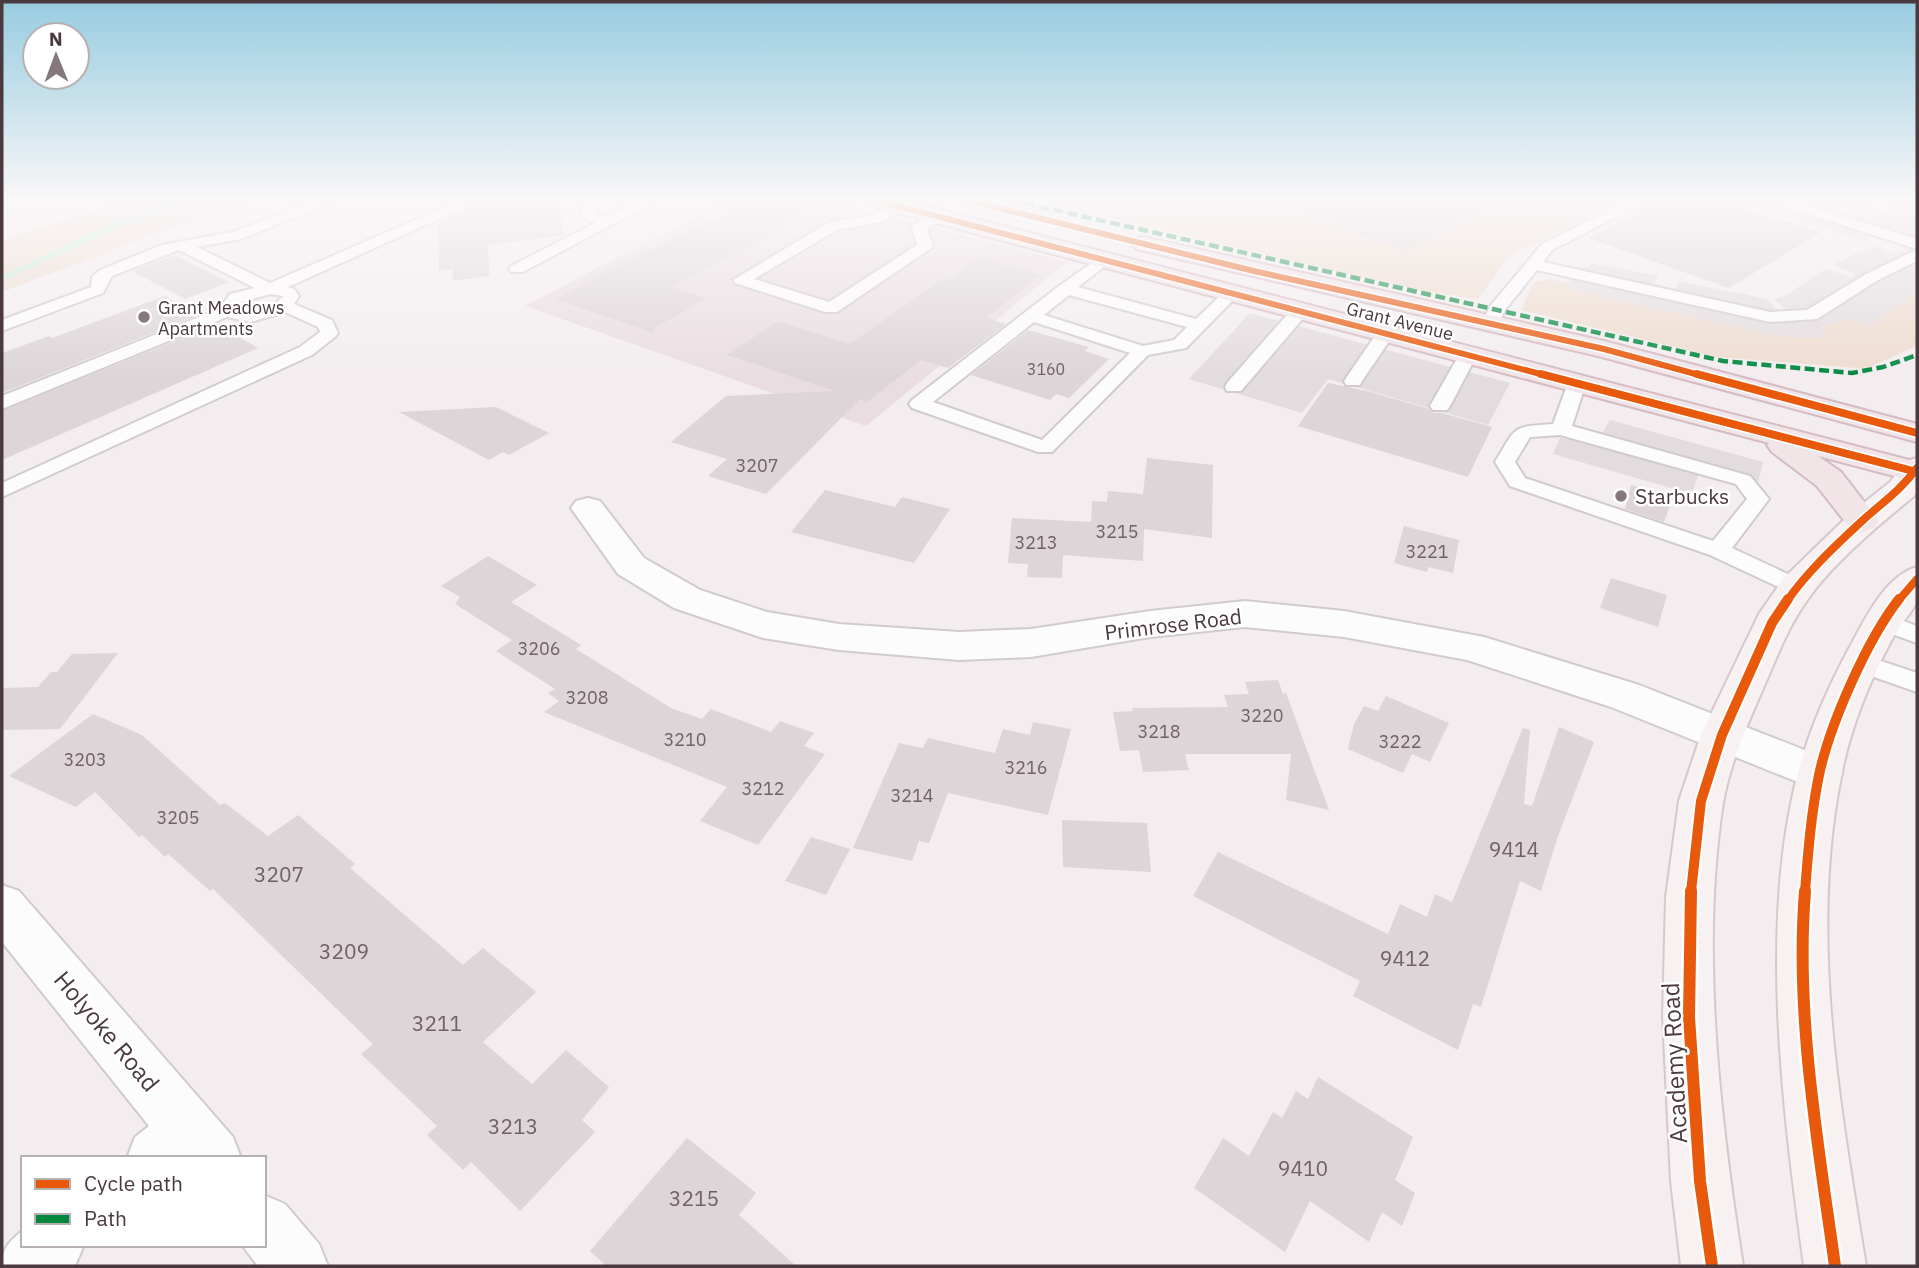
<svg xmlns="http://www.w3.org/2000/svg" width="1919" height="1268" viewBox="0 0 1919 1268" font-family="'IBM Plex Sans',sans-serif">
	<rect width="100%" height="100%" fill="#f3edef"/>
	<path fill="#e9dde1" d="M727,200H829L1067,262L866,426L525,306Z"/>
	<g fill="#eedccf">
		<path d="M127,200H260L189,221L2,292V240Z"/>
		<path d="M1034,200H1270L1404,251L1505,200H1624L1518,252L1506,260L1478,299L1422,291Z"/>
		<path d="M1549,279L1568,283L1574,290L1778,336L1829,337L1817,327L1850,319L1872,325L1917,291V346L1870,367L1857,368L1717,357L1521,310L1534,282Z"/>
	</g>
	<g fill="#e3dcde">
		<path d="M1748,200H1917V291L1872,325L1850,319L1818,327L1830,337L1802,338L1778,336L1574,290L1568,283L1575,267L1588,268L1590,263L1659,276L1654,283L1672,289L1676,288L1678,281L1767,299L1775,308L1788,311L1774,299L1783,297L1826,269L1852,277L1855,274L1833,265L1848,257L1874,246L1890,253L1907,251L1902,244L1877,236L1865,241L1742,203Z"/>
		<path d="M1250,313L1510,383L1488,425L1328,379L1302,413L1189,379Z"/>
		<path d="M1610,420L1763,462L1758,483L1701,466L1692,494L1553,454L1560,438L1596,445Z"/>
	</g>
	<g fill="none" stroke-linecap="round" stroke-linejoin="round">
		<path fill="#bff0d4" fill-rule="evenodd" d="M195,200H209L171,210L118,227L2,281V276L112,223L166,206Z"/>
	</g>
	<g fill="#ddd5d8">
		<path d="M483,200H558L564,235L488,245L489,276L453,281V269L439,270L438,222Z"/>
		<path d="M753,200H830L768,231L772,233L671,287L707,298L655,328L653,333L555,299L666,241Z"/>
		<path d="M1279,200H1505L1404,251L1279,204Z"/>
		<path d="M1661,200H1718L1821,232L1729,288L1588,238Z"/>
		<path d="M175,255L229,282L185,299L132,271Z"/>
		<path d="M979,258L1041,275L986,318L1006,324L948,368L921,360L867,402L860,399L766,494L708,476L727,459L671,442L726,396L835,391L727,355L778,321L850,344L942,279L947,281Z"/>
		<path d="M165,296L198,315L2,393V353L49,336L52,338Z"/>
		<path d="M216,324L258,348L2,460V411Z"/>
		<path d="M1028,330L1089,347L1085,351L1109,359L1069,398L1056,394L1050,400L971,375Z"/>
		<path d="M1328,383L1367,391L1429,409L1433,413H1442L1492,427L1468,477L1298,426Z"/>
		<path d="M496,407L549,433L509,455L503,452L489,460L399,412Z"/>
		<path d="M1147,458L1213,465L1212,538L1144,529L1143,561L1063,555L1062,578L1027,577L1028,564L1008,563L1012,518L1091,522L1092,501L1107,502L1108,491L1143,494Z"/>
		<path d="M1631,485L1673,498L1664,522L1625,509Z"/>
		<path d="M825,490L895,507L902,497L950,509L914,563L791,532Z"/>
		<path d="M1404,526L1459,540L1453,573L1428,567L1427,572L1394,563Z"/>
		<path d="M488,556L537,585L511,602L581,645L576,649L671,708L702,719L711,709L771,732L780,721L814,733L804,746L825,754L758,845L700,821L727,787L544,712L559,701L548,693L555,689L496,651L512,640L455,604L460,597L441,586Z"/>
		<path d="M1611,578L1667,595L1658,627L1600,608Z"/>
		<path d="M118,653L60,729L2,730V688L38,687L51,672H57L72,654Z"/>
		<path d="M1278,680L1283,694L1286,693L1329,810L1286,800L1291,754H1185L1189,770L1143,772L1139,750L1120,751L1113,712L1133,711L1132,708L1228,707L1224,695L1249,694L1245,682Z"/>
		<path d="M1386,696L1449,723L1430,762L1412,754L1403,773L1348,749L1354,724L1364,706L1378,711Z"/>
		<path d="M93,714L142,735L220,805L225,803L268,836L298,815L355,864L350,868L463,965L483,948L536,992L483,1042L532,1084L566,1050L609,1087L582,1120L595,1132L520,1211L471,1162L463,1170L427,1135L437,1126L361,1054L373,1044L213,889L210,891L168,854L165,857L142,835L139,837L95,792L76,807L9,776Z"/>
		<path d="M1033,722L1071,729L1048,815L948,793L929,843L919,841L912,861L853,848L899,743L923,748L928,738L995,753L1003,729L1030,735Z"/>
		<path d="M1559,727L1594,742L1557,839L1541,891L1520,881L1481,1007L1473,1004L1458,1050L1353,996L1360,981L1193,896L1218,852L1388,934L1400,904L1427,917L1435,894L1452,902L1523,728L1530,730L1524,804L1532,806Z"/>
		<path d="M1062,820L1147,823L1151,872L1063,867Z"/>
		<path d="M811,837L850,849L826,895L785,881Z"/>
		<path d="M1318,1077L1413,1137L1395,1180L1415,1193L1402,1226L1382,1212L1369,1242L1310,1201L1285,1252L1194,1188L1223,1138L1249,1156L1273,1112L1282,1118L1296,1091L1308,1099Z"/>
		<path d="M687,1138L756,1193L739,1215L796,1266H606L590,1251Z"/>
	</g>
	<g fill="none" stroke-linecap="round" stroke-linejoin="round">
		<g stroke="#d1cbcd" stroke-width="4">
			<g id="service">
				<path d="M316,200H337L241,239L197,247L270,283L461,200H481L288,287L294,289L299,296L294,304L332,320L338,333L335,337L312,355L2,497V483L300,347L320,332L318,327L285,312L251,322L227,317L2,409V396L219,309L230,294L255,288L179,250L112,276L103,293L2,331V320L91,287L92,277L100,270L162,245L233,232ZM270,294L283,296C272,309 252,316 236,308L242,302Z"/>
				<path d="M581,200H595L596,214L607,217L639,200H658L523,272H511L509,269L511,266L595,223L582,216Z"/>
				<path d="M1631,200H1650L1552,250L1543,262L1770,312L1807,310L1866,274L1912,252L1917,250V261L1878,280L1817,319L1770,322L1537,270L1505,310L1497,326H1485L1482,322L1491,305L1542,244Z"/>
				<path d="M1766,200H1789L1917,239V249Z"/>
				<path d="M1854,200H1902L1883,211Z"/>
				<path d="M898,203L903,204L905,207L903,210L882,222L837,230L754,279L829,302L917,245L912,228C918,220 932,211 942,214L944,217L927,229L933,246L930,249L837,312H825L735,283L733,280L828,223L873,215Z"/>
				<path d="M1103,255L1111,260L1109,263L1078,287L1196,319L1225,291H1237L1239,294L1186,348L1148,355L1052,452H1038L912,408L909,404L912,400L1059,286ZM1069,295L1187,327L1174,340L1143,346L1044,315ZM1034,322L1130,353L1042,440L933,402Z"/>
				<path d="M1299,307L1305,308L1307,312L1305,316L1241,391H1227L1225,387L1227,383L1293,308Z"/>
				<path d="M1385,329L1394,334L1362,381L1360,385H1346L1344,381L1379,330Z"/>
				<path d="M1468,350L1477,355L1450,406L1447,410H1433L1430,406L1459,355Z"/>
				<path d="M1577,377L1586,383L1572,426L1750,476L1769,499L1732,548L1805,582L1809,587L1805,592L1797,595L1789,592L1710,555L1510,486L1495,462C1517,426 1510,427 1553,424L1568,383ZM1560,435L1736,484L1747,499L1713,541L1525,478L1515,462L1530,437Z"/>
				<path d="M1882,613L1917,626V643L1873,627L1870,621L1873,615Z"/>
				<path d="M1860,654L1917,673V692L1851,669L1847,663L1851,657Z"/>
			</g>
		</g>
		<g stroke="#d1cbcd" stroke-width="4">
			<g id="minor">
				<path d="M588,498L600,501L644,558L700,590L767,612L839,624L959,632L1031,629L1150,611L1245,601L1344,611L1484,637L1639,685L1835,762L1842,774L1835,786L1820,791L1611,707L1467,660L1344,637L1245,627L1150,637L1031,657L959,660L839,650L763,638L674,608L618,574L571,508L576,501Z"/>
				<path d="M2,885L19,891L233,1137L241,1158H127L135,1137L149,1126L2,942Z"/>
				<path d="M264,1195L285,1204L319,1244L328,1266H258L242,1245H264Z"/>
				<path d="M23,1230V1245H84L75,1266H2C2,1248 9,1242 23,1230Z"/>
			</g>
		</g>
		<g stroke="#d7c8cc" stroke-width="4">
			<g id="secondary">
				<path d="M1917,458V491L1914,496C1880,524 1833,563 1808,599C1789,625 1778,654 1765,684C1749,721 1730,762 1723,803C1700,950 1720,1119 1743,1266H1681L1671,1181L1663,1017L1666,897L1679,801L1701,735L1759,614L1784,578L1850,514L1890,482L1906,461Z"/>
				<path d="M1917,567C1917,577 1919,595 1916,603C1911,614 1901,623 1895,634C1872,675 1851,726 1842,772C1808,934 1840,1105 1866,1266H1804C1783,1111 1758,922 1799,769C1811,725 1831,681 1853,641C1867,615 1887,575 1917,567Z"/>
			</g>
		</g>
		<g stroke="#d5bbc2" stroke-width="4">
			<g id="primary">
				<path d="M864,200H903L1917,462V482L1818,456L1841,472L1879,521L1874,528L1862,532L1850,528L1817,486L1772,452L1767,445L1769,443L867,205Z"/>
				<path d="M1144,237L1604,341L1917,424V442L1598,356L1136,249L1132,244L1136,239Z"/>
			</g>
		</g>
		<use href="#service" fill="#fdfcfd" fill-rule="evenodd"/>
		<use href="#minor" fill="#fdfcfd" fill-rule="evenodd"/>
		<use href="#secondary" fill="#f7f1f2" fill-rule="evenodd"/>
		<use href="#primary" fill="#f1e5e8" fill-rule="evenodd"/>
		<path stroke="#00873e" stroke-width="4.5" stroke-dasharray="10 4.5" stroke-linecap="butt" d="M1011,200L1723,361L1852,373L1883,367L1917,355"/>
		<g stroke="#fff" stroke-width="9">
			<g id="cycleway-far3">
				<path d="M875,200L1548,376"/>
				<path d="M966,200L1254,271L1604,349L1703,376"/>
			</g>
		</g>
		<g stroke="#fff" stroke-width="11">
			<g id="cycleway-far2">
				<path d="M1541,374L1917,472"/>
				<path d="M1697,374L1917,433"/>
				<path d="M1787,601C1807,572 1836,545 1862,521C1883,502 1900,491 1917,468"/>
				<path d="M1898,601L1917,579"/>
			</g>
		</g>
		<g stroke="#fff" stroke-width="14">
			<g id="cycleway-far1">
				<path d="M1691,892L1701,801L1722,735L1772,623L1788,599"/>
				<path d="M1805,892C1808,853 1811,814 1819,775C1830,724 1867,640 1899,599"/>
			</g>
		</g>
		<g stroke="#fff" stroke-width="17">
			<g id="cycleway">
				<path d="M1691,891L1689,1017L1700,1181L1712,1266"/>
				<path d="M1805,891C1795,1015 1818,1143 1835,1266"/>
			</g>
		</g>
		<use href="#cycleway-far3" stroke="#e8590c" stroke-width="6"/>
		<use href="#cycleway-far2" stroke="#e8590c" stroke-width="8"/>
		<use href="#cycleway-far1" stroke="#e8590c" stroke-width="10"/>
		<use href="#cycleway" stroke="#e8590c" stroke-width="12"/>
	</g>
	<linearGradient id="sky" x2="0" y2="1"><stop stop-color="#97cce0"/><stop offset="0.53" stop-color="#faf7f8"/><stop offset="1" stop-color="#faf7f8" stop-opacity="0"/></linearGradient>
	<rect width="1919" height="378" fill="url(#sky)"/>
	<g fill="#85787d" stroke="#fff" stroke-width="2.5">
		<circle cx="144" cy="317" r="7"/>
		<circle cx="1621" cy="496" r="7"/>
	</g>
	<g text-anchor="middle" dominant-baseline="central" stroke-width="5" stroke-linejoin="round" paint-order="stroke">
		<g font-size="16" fill="#706166">
			<text x="1046" y="369">3160</text>
		</g>
		<g font-size="18" fill="#4a393f" stroke="#fff" text-anchor="start">
			<text x="158" y="307">Grant Meadows<tspan x="158" dy="21">Apartments</tspan></text>
		</g>
		<g font-size="18" fill="#4a393f" stroke="#fff">
			<text transform="translate(1400 321) rotate(14)">Grant Avenue</text>
		</g>
		<g font-size="18" fill="#706166">
			<text x="757" y="465">3207</text>
			<text x="1117" y="531">3215</text>
			<text x="1036" y="542">3213</text>
			<text x="1427" y="551">3221</text>
			<text x="539" y="648">3206</text>
			<text x="587" y="697">3208</text>
			<text x="1262" y="715">3220</text>
			<text x="1159" y="731">3218</text>
			<text x="685" y="739">3210</text>
			<text x="1400" y="741">3222</text>
			<text x="85" y="759">3203</text>
			<text x="1026" y="767">3216</text>
			<text x="763" y="788">3212</text>
			<text x="912" y="795">3214</text>
			<text x="178" y="817">3205</text>
		</g>
		<g font-size="21" fill="#4a393f" stroke="#fff" text-anchor="start">
			<text x="1635" y="496">Starbucks</text>
		</g>
		<g font-size="21" fill="#4a393f" stroke="#fff">
			<text transform="translate(1173 624) rotate(-7)">Primrose Road</text>
		</g>
		<g font-size="21" fill="#706166">
			<text x="1514" y="849">9414</text>
			<text x="279" y="874">3207</text>
			<text x="344" y="951">3209</text>
			<text x="1405" y="958">9412</text>
			<text x="437" y="1023">3211</text>
			<text x="513" y="1126">3213</text>
			<text x="1303" y="1168">9410</text>
			<text x="694" y="1198">3215</text>
		</g>
		<g font-size="24" fill="#4a393f" stroke="#fff">
			<text transform="translate(107 1031) rotate(50)">Holyoke Road</text>
			<text transform="translate(1674 1063) rotate(-93)">Academy Road</text>
		</g>
	</g>
	<rect width="1919" height="1268" fill="none" stroke="#4a393f" stroke-width="7"/>
	<rect x="21" y="1156" width="245" height="91" fill="#ffffff" stroke="#b7b0b2" stroke-width="2"/>
	<rect x="35" y="1179" width="35" height="10" fill="#e8590c" stroke="#b7b0b2" stroke-width="2"/>
	<text x="84" y="1191" font-size="21" fill="#4a393f">Cycle path</text>
	<rect x="35" y="1214" width="35" height="10" fill="#00873e" stroke="#b7b0b2" stroke-width="2"/>
	<text x="84" y="1226" font-size="21" fill="#4a393f">Path</text>
	<g transform="translate(56 56) rotate(359)"><circle r="33" fill="#ffffff" stroke="#b7b0b2" stroke-width="2"/>
	<path d="M0-5L12 26L0 18L-12 26Z" fill="#85787d"/>
	<text y="-10" font-size="19" font-weight="bold" text-anchor="middle" fill="#4a393f">N</text>
	</g>
</svg>
